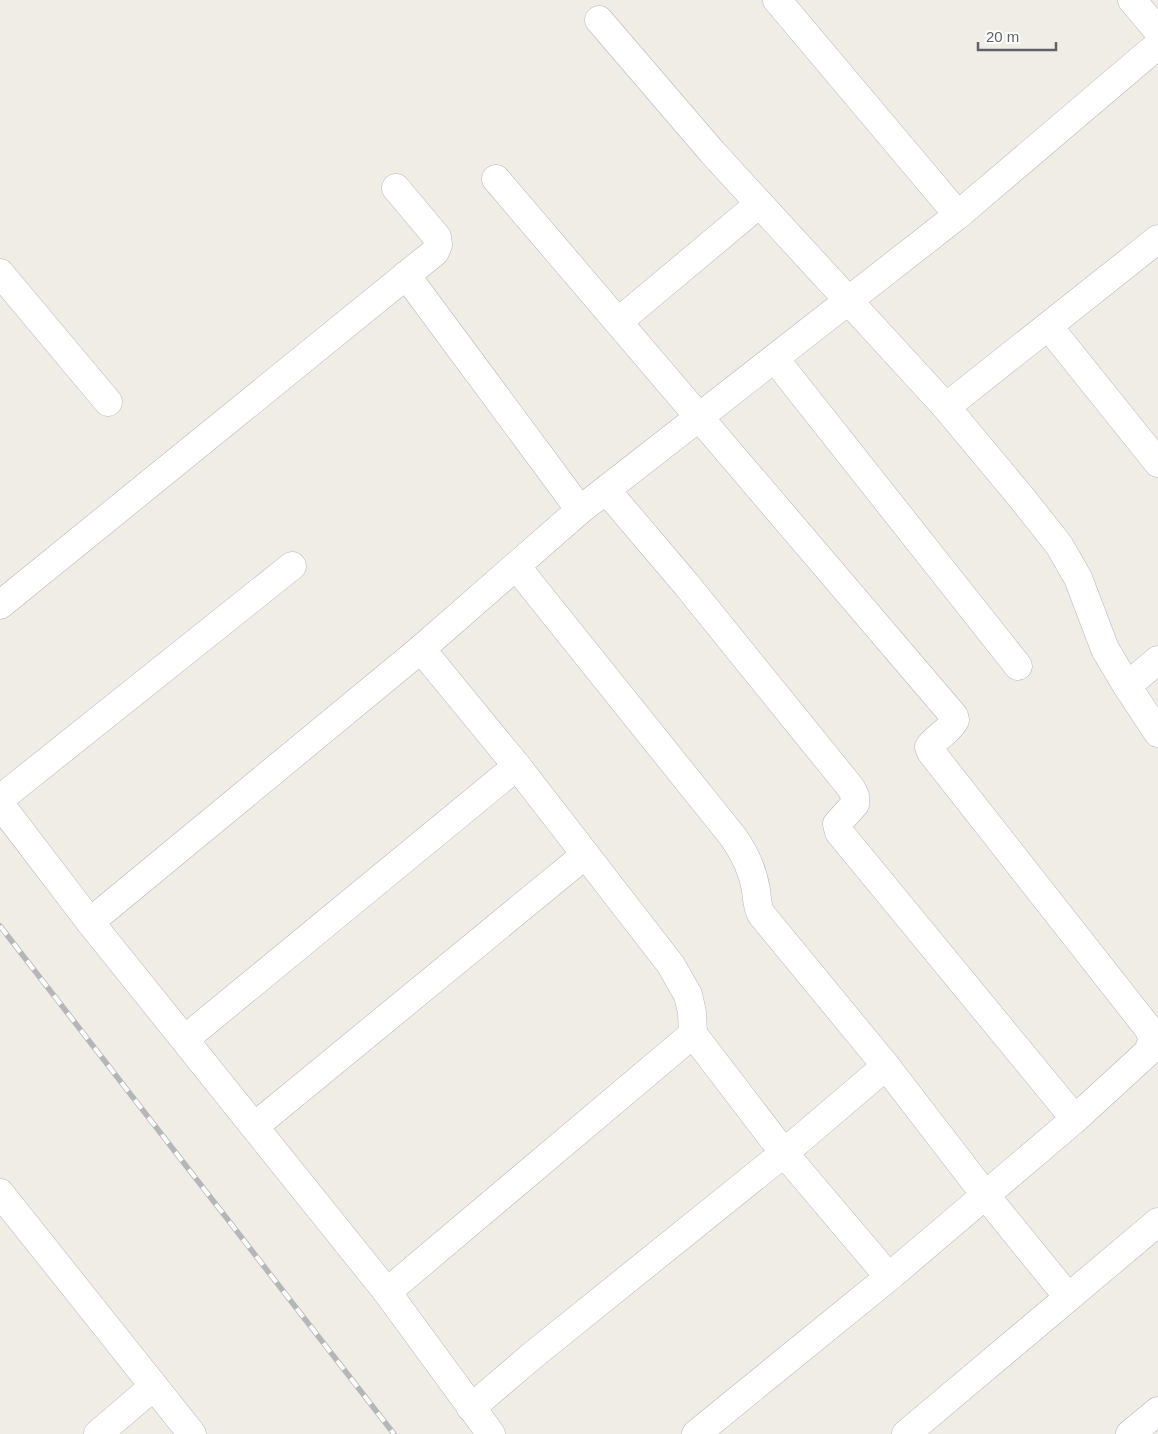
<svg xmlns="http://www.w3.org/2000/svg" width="1158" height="1434" viewBox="0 0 1158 1434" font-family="Helvetica,sans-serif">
	<rect width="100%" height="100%" fill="#f0ede7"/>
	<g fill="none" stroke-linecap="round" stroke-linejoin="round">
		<g stroke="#b4b7bb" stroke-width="29">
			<g id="minor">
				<path d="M777,0L958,215"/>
				<path d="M1132,0L1158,31"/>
				<path d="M599,20L713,153L946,407L1021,497L1059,545L1078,578L1105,649L1127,686"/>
				<path d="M496,179L954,716L955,720C950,731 936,737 929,747L931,752L1148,1028L1153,1038L1148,1052L1075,1119"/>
				<path d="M0,273L108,402"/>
				<path d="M406,275L580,510"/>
				<path d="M618,322L759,204"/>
				<path d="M1049,327L1158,463"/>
				<path d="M775,359L1018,666"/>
				<path d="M946,407L1158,239"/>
				<path d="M607,491L686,584L851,788L855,796V804L837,824L839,832L1075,1119L889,1277L696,1434"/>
				<path d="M516,566L734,838C745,854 753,871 756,890C757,899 757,906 761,914L886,1066L986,1196L1068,1297"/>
				<path d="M0,605L435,252L438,245L437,237L396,188"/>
				<path d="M421,649L517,766L671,965L688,995L692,1012L693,1034"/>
				<path d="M1158,660L1127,686L1158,733"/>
				<path d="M0,799L292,566"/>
				<path d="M0,804L90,922L387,1292"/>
				<path d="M90,922L421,649L580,510L958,215L1158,45"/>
				<path d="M185,1039L517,766"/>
				<path d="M255,1126L585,855"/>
				<path d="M0,1193L192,1434"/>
				<path d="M471,1408L533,1355L784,1153L886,1066"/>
				<path d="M98,1434L154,1386"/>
				<path d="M491,1434L387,1292L693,1034L784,1153L889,1277"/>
				<path d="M906,1434L1158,1222"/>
				<path d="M1130,1434L1158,1411"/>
			</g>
		</g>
		<use href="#minor" stroke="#fff" stroke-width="28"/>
		<g stroke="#b5b6b7" stroke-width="5.5">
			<path id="rail" d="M0,926L394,1434"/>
		</g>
		<use href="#rail" stroke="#fff" stroke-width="4" stroke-dasharray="11" stroke-linecap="butt"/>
	</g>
	<path d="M978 42v8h78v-8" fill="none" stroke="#5e6367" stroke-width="2.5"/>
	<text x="986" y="42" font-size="15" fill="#5e6367" stroke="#ffffff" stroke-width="4" paint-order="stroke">20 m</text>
</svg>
